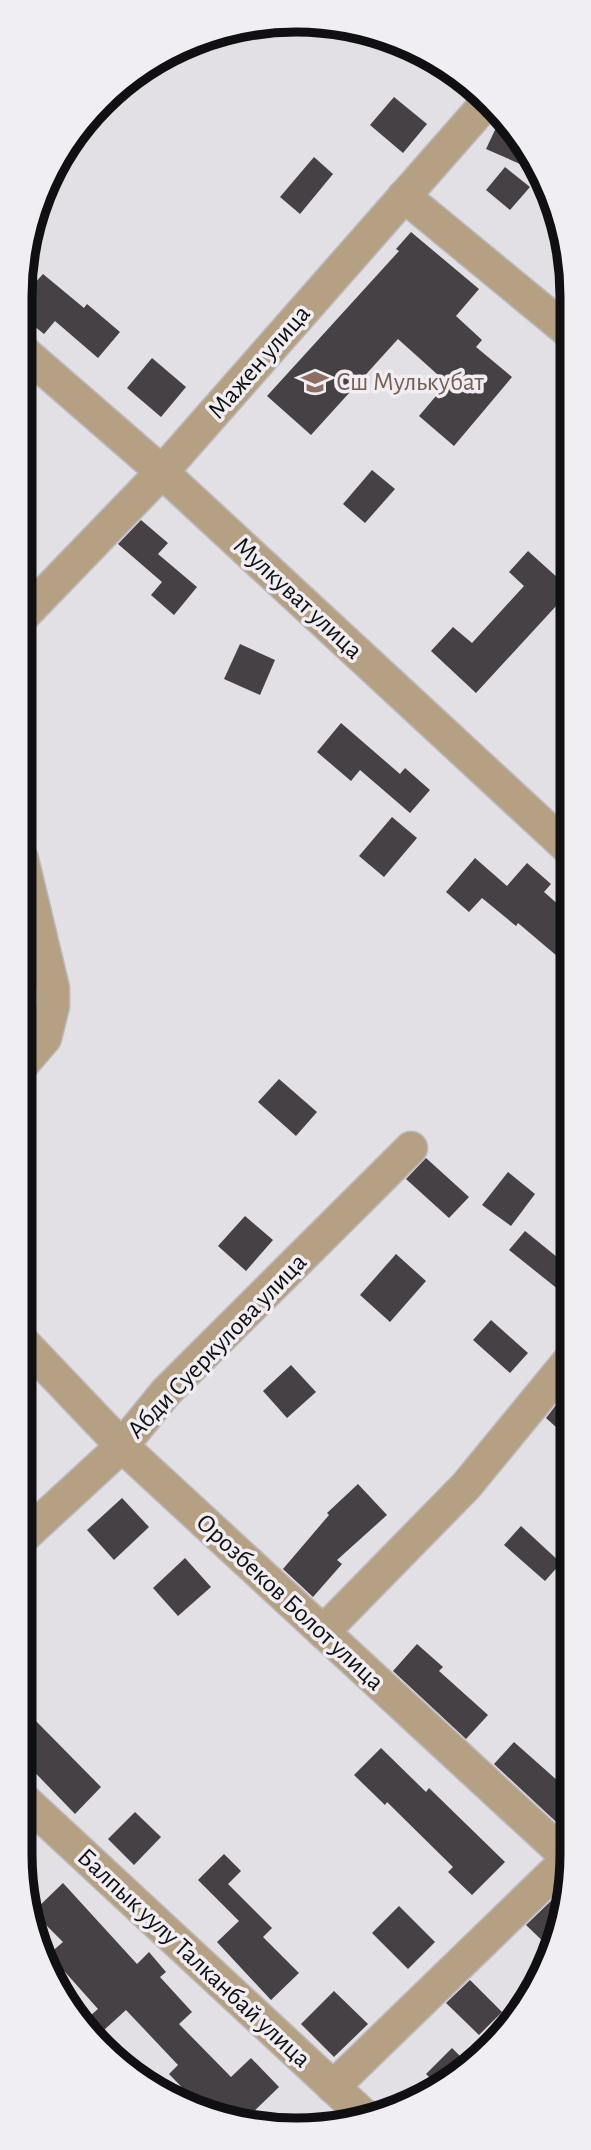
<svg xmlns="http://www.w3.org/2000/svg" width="591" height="2150" viewBox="0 0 591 2150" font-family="'Alegreya Sans',sans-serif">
	<rect width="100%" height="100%" fill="#e2e0e5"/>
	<g fill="#454144">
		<path d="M394,97L427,124L403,153L370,125Z"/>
		<path d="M503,113L526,150L520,164L486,149Z"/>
		<path d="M314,157L333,174L300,214L280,197Z"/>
		<path d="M505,167L530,187L510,210L486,190Z"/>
		<path d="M411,232L479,289L456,316L482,340L476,347L512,377L454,446L419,416L447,383L398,339L311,435L267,396L399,251L396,249Z"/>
		<path d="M43,274L84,308L87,304L120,332L98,358L55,321L44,334L24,318V295Z"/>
		<path d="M152,358L186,387L161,417L127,388Z"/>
		<path d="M372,470L395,489L365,523L343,504Z"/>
		<path d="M141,520L168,543L158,554L197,587L174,615L151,595L162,582L118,544Z"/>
		<path d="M528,551L569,588V592L476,693L431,651L453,627L472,643L524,586L509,572Z"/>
		<path d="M240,644L275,660L260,695L224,679Z"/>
		<path d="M341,723L400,774L405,768L430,790L410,813L360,770L351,781L317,752Z"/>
		<path d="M392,817L417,838L384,877L359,856Z"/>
		<path d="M475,858L507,886L527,863L551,884L544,892L568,913V943L557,956L518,923L516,926L482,898L469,912L446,892Z"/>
		<path d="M279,1079L317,1112L296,1136L258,1102Z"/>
		<path d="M426,1158L469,1197L449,1218L406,1179Z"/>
		<path d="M508,1172L535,1194L511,1226L482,1205Z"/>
		<path d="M245,1216L273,1240L246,1271L218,1246Z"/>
		<path d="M525,1231L568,1266V1280L559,1290L509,1250Z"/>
		<path d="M396,1254L426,1281L390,1322L360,1295Z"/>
		<path d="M491,1320L528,1353L510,1373L473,1340Z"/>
		<path d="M291,1365L316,1392L287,1418L263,1391Z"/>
		<path d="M567,1391V1437L546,1418Z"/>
		<path d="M358,1484L387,1515L337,1560L342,1564L313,1597L283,1569L329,1515L327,1513Z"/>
		<path d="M122,1498L149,1527L114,1560L87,1530Z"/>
		<path d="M521,1526L561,1563L545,1581L504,1545Z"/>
		<path d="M185,1558L211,1587L178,1616L153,1588Z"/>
		<path d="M417,1644L443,1667L439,1671L488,1715L466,1739L393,1671Z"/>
		<path d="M30,1715L101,1787L75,1814L20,1757V1724Z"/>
		<path d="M514,1742L567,1789V1832L494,1764Z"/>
		<path d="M381,1748L426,1792L429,1788L505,1862L472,1895L448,1872L453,1867L387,1802L385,1805L354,1775Z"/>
		<path d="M135,1812L161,1837L134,1865L108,1839Z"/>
		<path d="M224,1854L241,1871L228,1884L272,1928L263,1937L299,1973L271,2000L217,1942L239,1921L198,1880Z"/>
		<path d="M63,1883L137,1964L149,1952L166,1972L160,1977L192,2012L179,2024L231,2077L251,2058L279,2087L244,2121L205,2111L169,2074L178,2065L126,2010L104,2030L91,2015L98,2009L49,1954L63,1942L33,1912Z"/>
		<path d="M553,1899L565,1911L551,1949L526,1925Z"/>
		<path d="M399,1906L435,1942L408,1969L372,1933Z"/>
		<path d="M470,1980L502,2012L479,2035L446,2003Z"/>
		<path d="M334,1991L368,2024L334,2057L301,2024Z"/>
		<path d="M452,2048L470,2066L463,2074L438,2086L426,2074Z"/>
	</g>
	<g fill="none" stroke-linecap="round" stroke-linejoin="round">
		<g stroke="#bcbabf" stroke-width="35">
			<g id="minor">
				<path d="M404,196L569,332"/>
				<path d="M24,352L162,472L568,848"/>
				<path d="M23,616L162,472L488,101"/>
				<path d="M22,1065L45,1038L53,1006V988L22,859"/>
				<path d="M21,1340L122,1446L567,1857"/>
				<path d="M20,1540L122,1446L166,1392L411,1148"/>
				<path d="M323,1632L466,1486L567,1363"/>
				<path d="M19,1795L369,2120"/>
				<path d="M333,2087L567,1860"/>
			</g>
		</g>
		<use href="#minor" stroke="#b5a084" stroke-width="32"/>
	</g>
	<defs>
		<g id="school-bare" transform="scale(2.1)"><path d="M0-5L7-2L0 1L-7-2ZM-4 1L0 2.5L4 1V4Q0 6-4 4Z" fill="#8d6e63" stroke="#f0edf3" stroke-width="2.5" paint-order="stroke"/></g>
	</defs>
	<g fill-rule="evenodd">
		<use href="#school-bare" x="315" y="382"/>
	</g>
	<g text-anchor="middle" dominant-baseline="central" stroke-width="7" stroke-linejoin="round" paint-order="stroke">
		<g font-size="26" fill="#100f11" stroke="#f0edf3">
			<text transform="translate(259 362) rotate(-49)">Мажен улица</text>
			<text transform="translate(298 598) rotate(43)">Мулкуват улица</text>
			<text transform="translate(217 1346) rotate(-46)">Абди Суеркулова улица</text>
			<text transform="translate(290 1602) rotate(43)">Орозбеков Болот улица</text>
			<text transform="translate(194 1958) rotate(43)">Балпык уулу Талканбай улица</text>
		</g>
		<g font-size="26" fill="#785e54" stroke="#f0edf3" text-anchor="start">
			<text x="336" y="382">Сш Мулькубат</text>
		</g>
	</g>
	<path d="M0 0H591V2150H0ZM296 32H296A264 264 0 0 1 560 296V1854A264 264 0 0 1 296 2118H296A264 264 0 0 1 32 1854V296A264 264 0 0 1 296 32Z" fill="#f0edf3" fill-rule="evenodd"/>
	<path fill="none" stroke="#100f11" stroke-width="9" d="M296 32H296A264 264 0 0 1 560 296V1854A264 264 0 0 1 296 2118H296A264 264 0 0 1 32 1854V296A264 264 0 0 1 296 32Z"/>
</svg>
